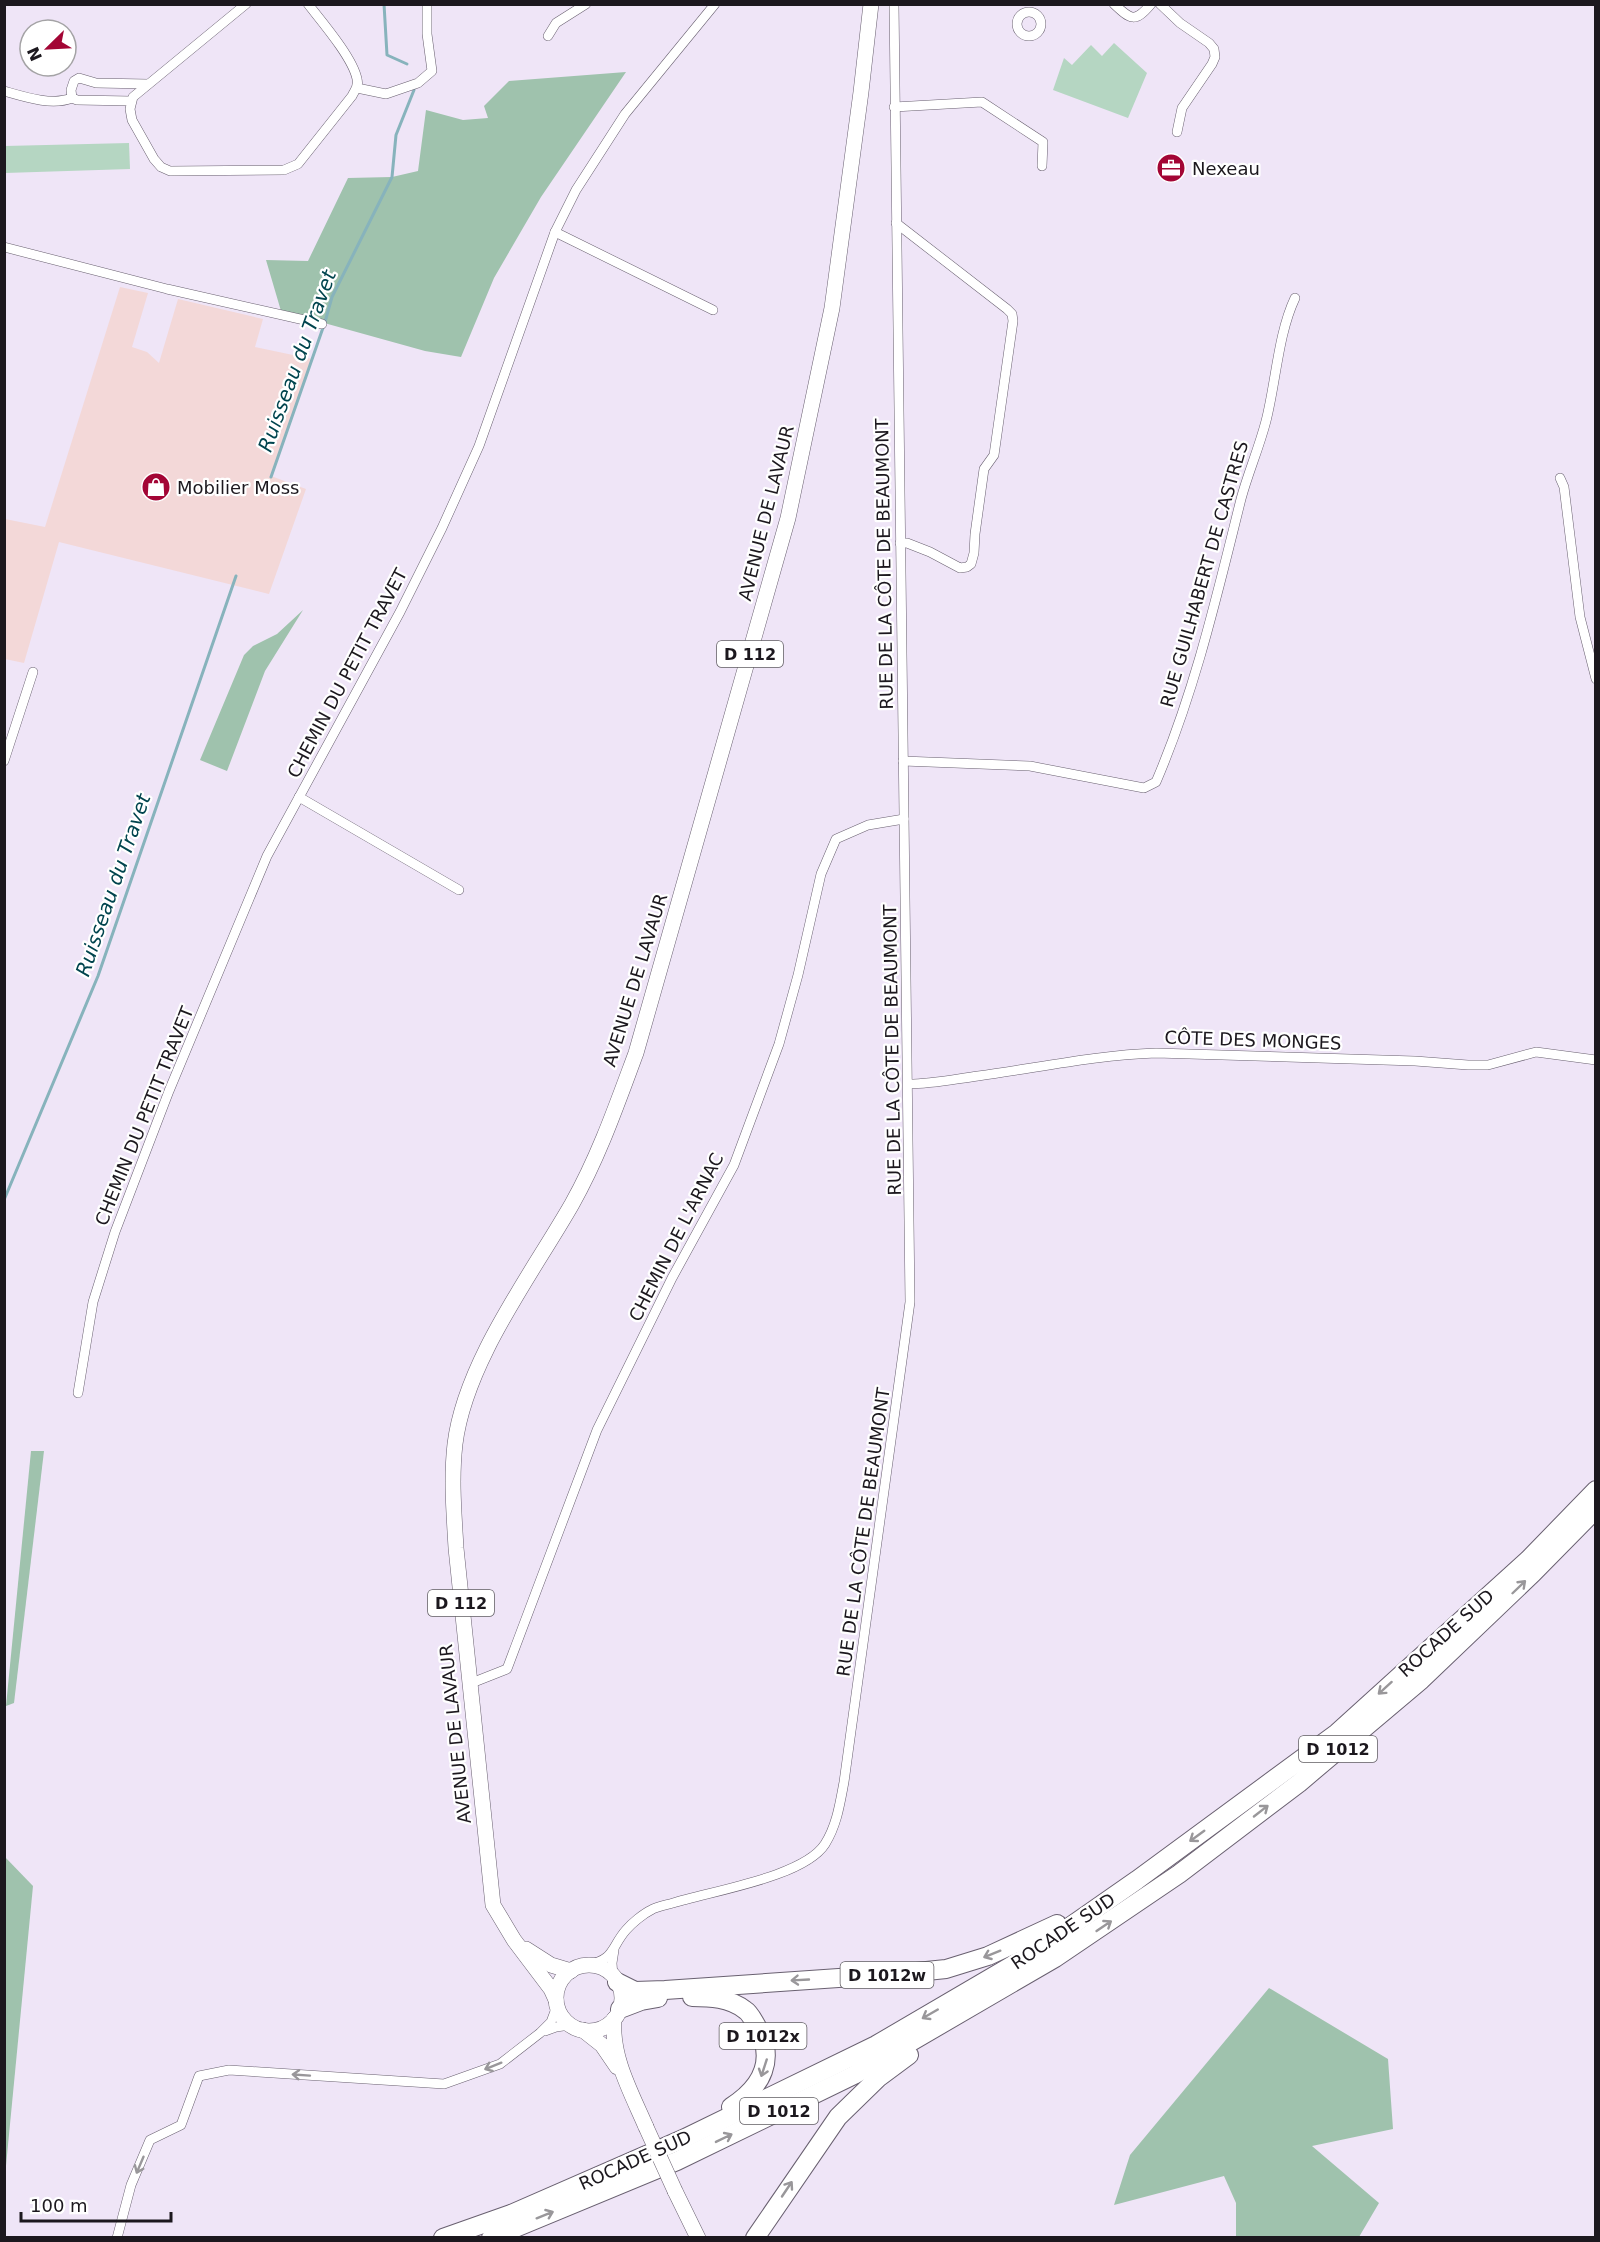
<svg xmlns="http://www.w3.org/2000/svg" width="1600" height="2242" viewBox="0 0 1600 2242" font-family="'DejaVu Sans',sans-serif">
	<rect width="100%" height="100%" fill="#efe5f7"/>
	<path fill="#f3d8d8" d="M120,287L148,293L132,347L147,352L159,363L178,299L263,319L255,347L312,359L271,476L306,489L269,594L59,542L24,663L5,659V519L45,527Z"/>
	<g fill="#b5d6c2">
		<path d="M1114,43L1147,73L1128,118L1053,90L1064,58L1072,65L1091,45L1102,56Z"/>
		<path d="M129,143L130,169L5,173V146Z"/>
	</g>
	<g fill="#9fc2ad">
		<path d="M626,72L541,197L494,278L461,357L425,351L281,311L266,260L308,261L348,178L392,177L418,171L426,110L463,120L488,118L484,106L509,81Z"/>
		<path d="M303,610L265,671L227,771L200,760L244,655L253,646L277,634Z"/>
		<path d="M31,1451H44L14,1703L6,1706Z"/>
		<path d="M4,1856L33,1886L5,2176H4Z"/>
		<path d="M1269,1988L1388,2059L1393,2129L1312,2146L1379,2203L1359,2237H1236V2203L1224,2176L1114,2205L1130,2155Z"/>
	</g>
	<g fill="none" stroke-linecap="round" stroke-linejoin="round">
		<g stroke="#87b3bc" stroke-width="3">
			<path d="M384,4L387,55L407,64"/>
			<path d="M271,477L325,322L332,297L392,177L396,135L414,90"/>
			<path d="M4,1200L98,976L236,576"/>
		</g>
		<g stroke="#696070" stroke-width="10">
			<g id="street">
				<path d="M246,4L133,97L130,109L132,120L154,159L161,167L170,171L284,170L298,164L352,96C355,90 359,86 357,79C353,58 322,22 308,4"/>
				<path d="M1114,4C1131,20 1135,23 1151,4"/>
				<path d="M1160,4L1180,23L1209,43L1214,49L1215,57L1212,64L1182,108L1177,132"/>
				<circle cx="1029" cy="24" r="12"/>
				<path d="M548,36L556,23L586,4"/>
				<path d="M357,88L386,94L418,83L432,71L427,34V4"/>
				<path d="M4,91C25,97 52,106 72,98L77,100L131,101"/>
				<path d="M72,98L71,90L74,81L79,78L96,83L148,84"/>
				<path d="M894,107L982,102L1043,142L1042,166"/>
				<path d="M896,223L1007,309L1012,314L1013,321L994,455L984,469L975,534L974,553L971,564L967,567L960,568L930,552L907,543H900"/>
				<path d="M555,232L713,310"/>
				<path d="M4,247L167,289L322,324"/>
				<path d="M1560,478L1564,487L1580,617L1596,679"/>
				<path d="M4,761L33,672"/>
				<path d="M903,761L1030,766L1144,788L1156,782C1195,691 1217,595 1241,499C1248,473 1259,448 1266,421C1276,382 1278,334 1295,298"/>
				<path d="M299,797L459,890"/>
				<path d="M909,1084C932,1084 955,1079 978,1076C1037,1068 1096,1055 1156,1053L1415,1061L1468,1065H1488L1536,1052L1596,1060"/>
				<path d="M78,1393L93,1302L115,1232L169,1091L267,856L400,612L442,528L479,446L555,232L576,190L625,114L715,4"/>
				<path d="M469,1684L507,1669L597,1430L672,1278L734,1165L779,1044L798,975L821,874L836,839L868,825L904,819"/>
				<path d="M587,1965C615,1960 611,1947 626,1930C632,1923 643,1914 651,1910C657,1906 666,1905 673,1903C711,1891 804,1877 825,1844C837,1825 840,1803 844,1782L910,1302L894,4"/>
				<path d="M613,1977L612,1963L614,1950"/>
				<path d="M545,2031L556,2027L570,2025"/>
				<path d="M117,2238L131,2185L150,2140L181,2125L199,2076L229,2070L444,2084L500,2064L540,2033L551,2022L557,2006"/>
			</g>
		</g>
		<g stroke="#696070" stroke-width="16">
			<g id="primary">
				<path d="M526,1949L551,1965L571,1971"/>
				<circle cx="589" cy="1998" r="33"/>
				<path d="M556,2000L551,1989L514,1940L493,1905L456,1548C454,1513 451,1479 455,1444C465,1362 532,1274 572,1204C599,1156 617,1104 636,1053L788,518L832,308L861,92L871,4"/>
				<path d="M614,2019C611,2057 631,2092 646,2127"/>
				<path d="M583,2030L602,2045L617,2067"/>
				<path d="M675,2191L698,2238"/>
			</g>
		</g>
		<g stroke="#696070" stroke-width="20">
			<g id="highway">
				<path d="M617,1982L635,1991L665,1990L897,1974L946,1969L988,1956L1057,1924"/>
				<path d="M692,1997C710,1997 730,1998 745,2010C750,2013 753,2020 756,2025C777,2059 762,2087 731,2107"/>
				<path d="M620,2009L641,2001L658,1998"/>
				<path d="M443,2238L511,2214L683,2139L876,2045L1028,1956L1137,1880L1337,1733L1528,1560L1596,1490"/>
				<path d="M491,2238L677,2161L854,2075L1055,1958L1179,1874L1299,1783L1421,1680L1533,1573L1596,1509"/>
				<path d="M755,2238L838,2117L878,2078L909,2055"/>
			</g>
		</g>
		<use href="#street" stroke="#fff" stroke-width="9"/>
		<use href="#primary" stroke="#fff" stroke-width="15"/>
		<use href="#highway" stroke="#fff" stroke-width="18"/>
		<g stroke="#696070" stroke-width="16" stroke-linecap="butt">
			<path id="primary-bridge" d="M646,2127L675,2191"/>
		</g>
		<use href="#primary-bridge" stroke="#fff" stroke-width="15"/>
	</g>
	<defs><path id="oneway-shaft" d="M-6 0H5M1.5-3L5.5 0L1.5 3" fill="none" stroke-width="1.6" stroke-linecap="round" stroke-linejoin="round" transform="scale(1.5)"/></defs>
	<g stroke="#99979a">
		<use href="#oneway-shaft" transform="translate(1519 1587) rotate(-44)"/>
		<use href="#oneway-shaft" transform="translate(1385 1688) rotate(138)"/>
		<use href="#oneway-shaft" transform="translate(1261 1811) rotate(-38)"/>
		<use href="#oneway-shaft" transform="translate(1197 1836) rotate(144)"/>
		<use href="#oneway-shaft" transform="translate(1104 1926) rotate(-34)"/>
		<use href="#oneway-shaft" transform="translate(992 1954) rotate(158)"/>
		<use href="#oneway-shaft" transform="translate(800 1980) rotate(177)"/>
		<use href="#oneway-shaft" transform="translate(930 2014) rotate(150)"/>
		<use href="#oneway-shaft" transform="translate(493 2066) rotate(158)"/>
		<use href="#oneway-shaft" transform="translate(764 2068) rotate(108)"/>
		<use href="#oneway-shaft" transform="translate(301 2075) rotate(-176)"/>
		<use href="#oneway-shaft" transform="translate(724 2138) rotate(-26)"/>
		<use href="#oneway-shaft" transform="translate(140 2165) rotate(113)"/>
		<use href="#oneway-shaft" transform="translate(787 2189) rotate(-56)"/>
		<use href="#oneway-shaft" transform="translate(545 2215) rotate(-22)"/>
	</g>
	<defs>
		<g id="office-disc" transform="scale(1.5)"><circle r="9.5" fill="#a30535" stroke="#fff"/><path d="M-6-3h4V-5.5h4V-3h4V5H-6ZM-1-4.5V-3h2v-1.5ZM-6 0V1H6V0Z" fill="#fff"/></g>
		<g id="shop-disc" transform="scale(1.5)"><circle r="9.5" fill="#a30535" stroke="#fff"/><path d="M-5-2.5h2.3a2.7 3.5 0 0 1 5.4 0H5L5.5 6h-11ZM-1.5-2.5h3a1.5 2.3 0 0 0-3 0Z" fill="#fff"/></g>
	</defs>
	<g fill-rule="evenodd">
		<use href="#office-disc" x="1171" y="168"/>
		<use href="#shop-disc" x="156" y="487"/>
	</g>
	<g text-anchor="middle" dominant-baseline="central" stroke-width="4.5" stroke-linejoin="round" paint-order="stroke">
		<g fill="#fff" stroke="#605d62" stroke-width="1.5">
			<rect x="717" y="641" width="66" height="26" rx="4.5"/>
			<rect x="428" y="1590" width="66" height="26" rx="4.5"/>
			<rect x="1299" y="1736" width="78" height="26" rx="4.5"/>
			<rect x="840.5" y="1962" width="93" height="26" rx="4.5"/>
			<rect x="719.5" y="2023" width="87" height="26" rx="4.5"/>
			<rect x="740" y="2098" width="78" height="26" rx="4.5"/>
		</g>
		<g font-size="16" font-weight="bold" fill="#1c181e">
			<text x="750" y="654">D 112</text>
			<text x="461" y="1603">D 112</text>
			<text x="1338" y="1749">D 1012</text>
			<text x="887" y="1975">D 1012w</text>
			<text x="763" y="2036">D 1012x</text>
			<text x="779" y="2111">D 1012</text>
		</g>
		<g font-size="18" fill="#1c181e" stroke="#fff" text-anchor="start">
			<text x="1192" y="168">Nexeau</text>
			<text x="177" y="487">Mobilier Moss</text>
		</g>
		<g font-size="18" fill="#1c181e" stroke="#fff">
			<text transform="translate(766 513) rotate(-76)">AVENUE DE LAVAUR</text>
			<text transform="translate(884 564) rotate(-91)">RUE DE LA CÔTE DE BEAUMONT</text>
			<text transform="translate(1204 574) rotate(-74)">RUE GUILHABERT DE CASTRES</text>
			<text transform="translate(347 673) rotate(-62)">CHEMIN DU PETIT TRAVET</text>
			<text transform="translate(635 980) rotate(-73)">AVENUE DE LAVAUR</text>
			<text transform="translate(1253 1040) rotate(2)">CÔTE DES MONGES</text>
			<text transform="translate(892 1050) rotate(-91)">RUE DE LA CÔTE DE BEAUMONT</text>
			<text transform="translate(144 1116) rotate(-68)">CHEMIN DU PETIT TRAVET</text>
			<text transform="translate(676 1237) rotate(-63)">CHEMIN DE L'ARNAC</text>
			<text transform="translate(863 1532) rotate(-82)">RUE DE LA CÔTE DE BEAUMONT</text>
			<text transform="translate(1446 1633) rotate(-42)">ROCADE SUD</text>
			<text transform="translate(455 1734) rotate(-96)">AVENUE DE LAVAUR</text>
			<text transform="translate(1063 1931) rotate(-34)">ROCADE SUD</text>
			<text transform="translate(635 2160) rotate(-24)">ROCADE SUD</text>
		</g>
		<g font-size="20" font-style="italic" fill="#00444e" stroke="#fff">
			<text transform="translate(297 361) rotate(-70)">Ruisseau du Travet</text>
			<text transform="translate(113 885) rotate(-71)">Ruisseau du Travet</text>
		</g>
	</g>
	<rect width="1600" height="2242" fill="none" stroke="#1c181e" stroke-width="12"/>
	<g transform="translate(48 48) rotate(246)"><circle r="28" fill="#ffffff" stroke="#a4a3a5" stroke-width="1.5"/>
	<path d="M0-4.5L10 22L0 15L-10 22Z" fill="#a30535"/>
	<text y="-9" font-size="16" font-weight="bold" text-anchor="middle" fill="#1c181e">N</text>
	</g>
	<path d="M21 2212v9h150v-9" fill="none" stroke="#1c181e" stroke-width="3"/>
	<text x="30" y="2212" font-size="18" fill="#1c181e" stroke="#ffffff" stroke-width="4.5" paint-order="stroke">100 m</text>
</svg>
